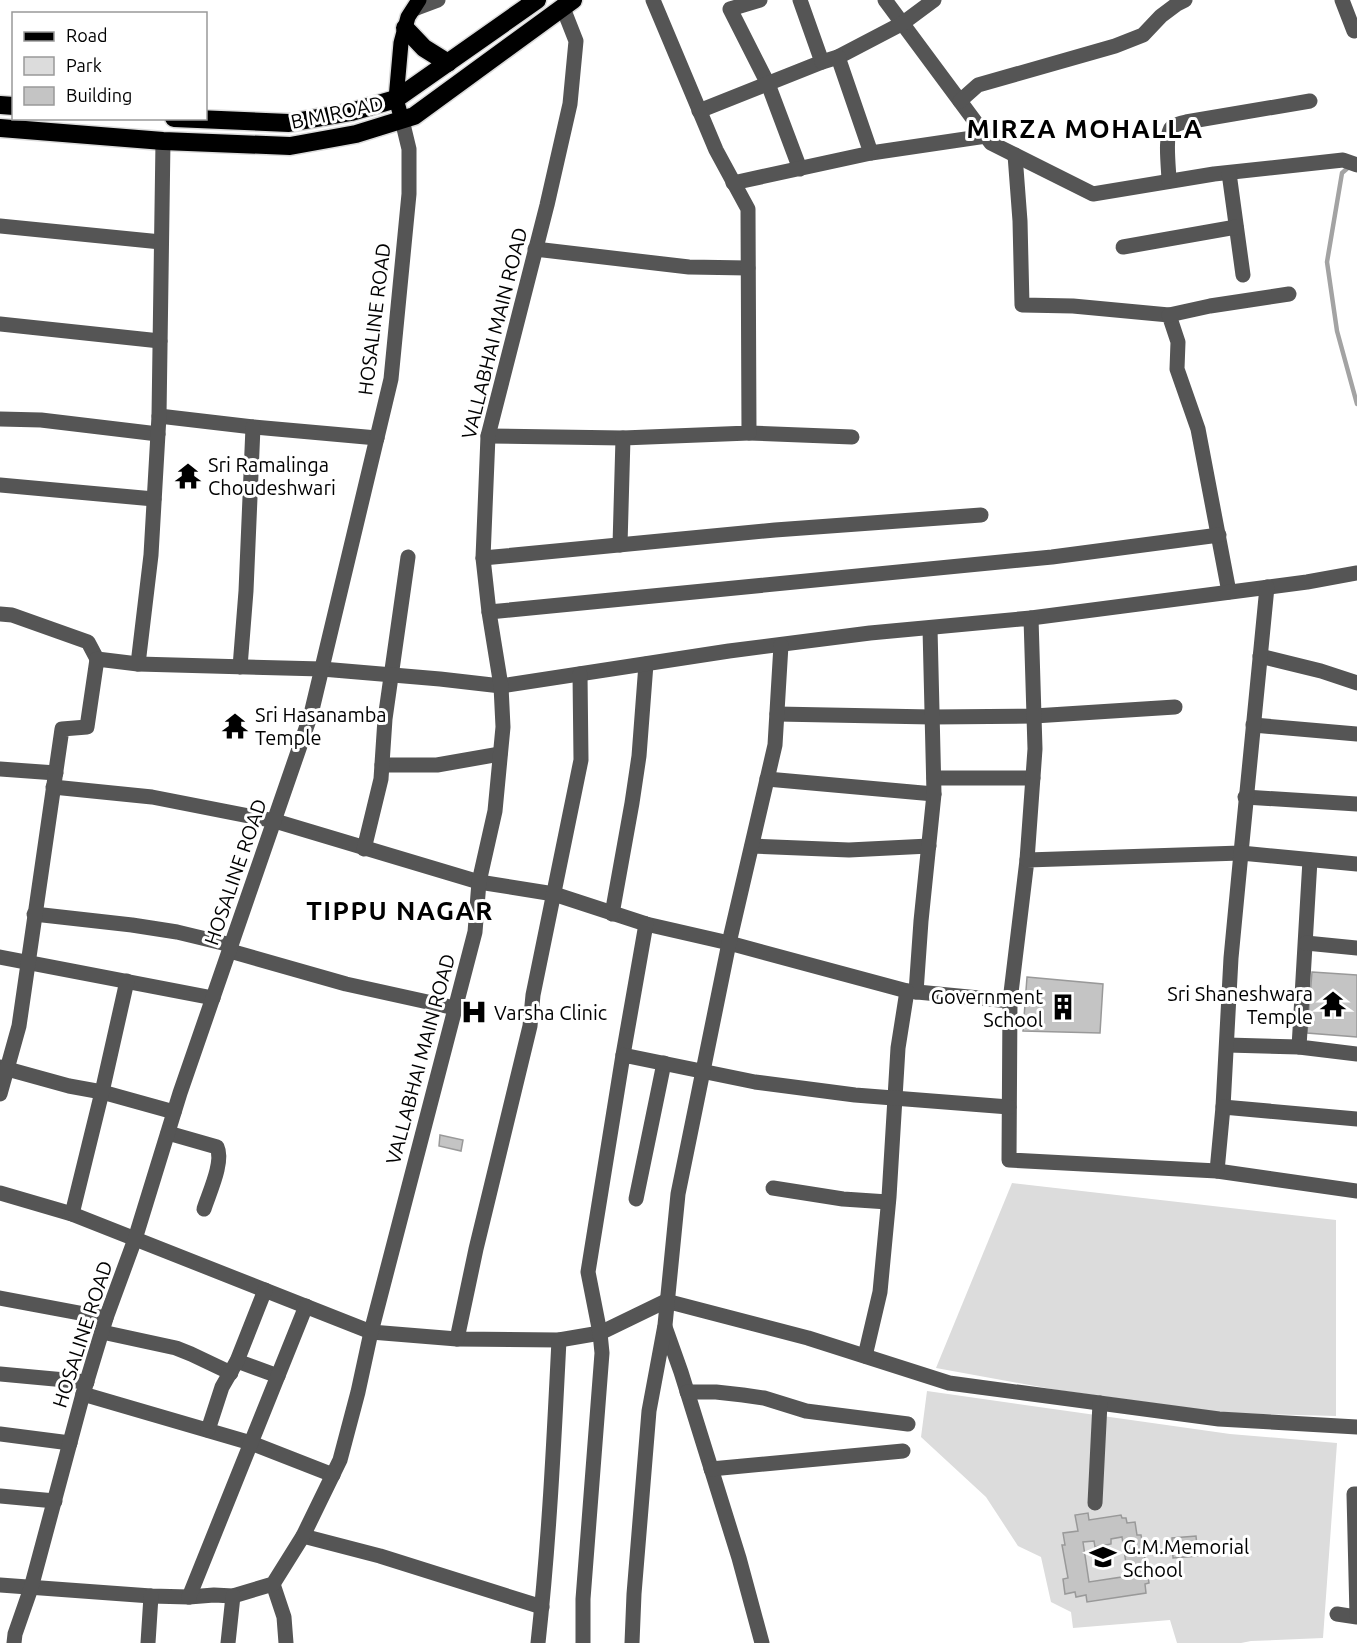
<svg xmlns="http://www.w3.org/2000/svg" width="1357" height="1643" viewBox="0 0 1357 1643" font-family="Ubuntu,sans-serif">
	<rect width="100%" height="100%" fill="#fff"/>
	<g fill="#dcdcdc">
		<path d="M1012,1183L1336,1220V1416L1226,1413L1057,1390L936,1368Z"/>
		<path d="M927,1391L1230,1434L1337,1443L1323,1638L1251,1641L1241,1643H1177L1170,1620L1073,1628L1071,1612L1051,1602L1041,1557L1018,1546L986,1497L921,1437Z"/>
	</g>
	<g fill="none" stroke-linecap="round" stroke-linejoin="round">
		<path stroke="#a3a3a3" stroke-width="4.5" d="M1350,166L1342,173L1327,262L1337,331L1357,404"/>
	</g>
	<g fill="#c4c4c4" stroke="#999" stroke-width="1.5" fill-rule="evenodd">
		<path d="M1312,972L1357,975V1037L1307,1033Z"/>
		<path d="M1027,977L1103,984L1100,1033L1023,1031Z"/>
		<path d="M440,1135L463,1140L461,1151L439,1146Z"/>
		<path d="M1088,1513L1089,1520L1121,1515L1122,1518H1126L1127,1523L1135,1522L1137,1535H1141L1149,1583L1145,1584L1146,1593L1087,1602L1086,1595L1076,1597L1075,1592L1065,1594L1063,1579L1068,1578L1062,1545H1065L1063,1533L1078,1531L1075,1515ZM1122,1537L1128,1576L1089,1582L1083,1542L1094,1541L1095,1547L1111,1544V1539Z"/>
		<path d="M1196,1536L1198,1556L1173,1558L1172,1538Z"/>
	</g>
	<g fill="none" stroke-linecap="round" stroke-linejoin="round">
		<g stroke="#dbdbdb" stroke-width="18">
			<path id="major" d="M402,120L396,99L401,43L408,17L419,0"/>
		</g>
		<g stroke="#dbdbdb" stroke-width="21">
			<g id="highway">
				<path d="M405,28L424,48L448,63"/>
				<path d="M0,105L14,106"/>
				<path d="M174,118L289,123L351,112L396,99L537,0"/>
				<path d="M0,128L163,141L290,146L356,134L414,116L573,0"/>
			</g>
		</g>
		<g stroke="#555" stroke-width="15">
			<path d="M760,0L730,9L768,84L800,169"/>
			<path d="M885,0L991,143L1093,194L1214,174L1343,160L1357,165"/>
			<path d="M1342,0L1354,31"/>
			<path d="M414,9L438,0"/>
			<path d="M838,57L903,23L934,0"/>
			<path d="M960,101L978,85L1115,46L1143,35L1161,16L1177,4L1185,0"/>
			<path d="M699,111L822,62L800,0"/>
			<path d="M871,153L986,136"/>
			<path d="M1015,155L1020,221L1022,305L1073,306L1169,315L1178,342L1177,369L1198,429L1229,592"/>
			<path d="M1229,173L1243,275"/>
			<path d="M1169,181C1169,170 1164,134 1172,127C1176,124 1181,123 1186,122L1310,101"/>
			<path d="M733,183L871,153L838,57L822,62"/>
			<path d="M0,226L161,242"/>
			<path d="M1123,247L1236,227"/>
			<path d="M535,249L689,267L748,268"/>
			<path d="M1169,315L1210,306L1289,294"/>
			<path d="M0,324L160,341"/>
			<path d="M159,416L253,427L377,438"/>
			<path d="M0,419L41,420L158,434"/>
			<path d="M749,433L852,437"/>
			<path d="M488,436L623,438"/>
			<path d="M0,485L154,499"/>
			<path d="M620,545L623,438L749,433L748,209L716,150L653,0"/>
			<path d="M483,558L775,530L981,515"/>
			<path d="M489,612L1052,557L1219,535"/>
			<path d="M0,614L12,615L88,642L97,659"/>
			<path d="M1031,618L1307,582L1357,573"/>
			<path d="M1260,656L1321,671L1357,683"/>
			<path d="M138,664L151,555L159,416L163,141"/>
			<path d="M240,667L246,591L253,427"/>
			<path d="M777,714L932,717L1034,716L1175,707"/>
			<path d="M1253,725L1357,734"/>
			<path d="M382,765H437L500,754"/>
			<path d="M0,769L56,773"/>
			<path d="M934,778H1033"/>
			<path d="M767,779L934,794"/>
			<path d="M53,787L152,797L275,821L479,882L554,894L646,924L729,943L907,991L1010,1001L1009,1160L1217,1171L1357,1191"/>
			<path d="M1245,797L1357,804"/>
			<path d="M752,846L849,850L929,846"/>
			<path d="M364,849L381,779L385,719L408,557"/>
			<path d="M1310,860L1299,1047L1357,1054"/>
			<path d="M34,914L132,925L177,932L231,945"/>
			<path d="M612,914L632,803L639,756L646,664"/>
			<path d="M1306,943L1357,948"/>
			<path d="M230,951L346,984L455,1008"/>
			<path d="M0,957L213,998"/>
			<path d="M916,992L921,921L934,794L930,628"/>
			<path d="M1010,1001L1027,860L1241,853L1267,587"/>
			<path d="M1227,1045L1299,1047"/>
			<path d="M623,1055L646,924"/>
			<path d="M0,1067L69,1086L102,1092L174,1112"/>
			<path d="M0,1094L19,1026L62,729L87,727L97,659L138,664L322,669L440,679L501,686L729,651L870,633L1031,618L1035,749L1027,860"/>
			<path d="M1223,1107L1231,958L1241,853L1357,864"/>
			<path d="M168,1133L217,1147C224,1162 209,1193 204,1209"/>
			<path d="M1217,1171L1223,1107L1357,1119"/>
			<path d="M773,1188L843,1199L888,1202"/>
			<path d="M0,1193L72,1214L371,1332L457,1339L559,1340L600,1333L666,1301L808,1338L949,1383L1219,1419L1357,1427"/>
			<path d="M636,1199L664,1063"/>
			<path d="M72,1214L102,1092L127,981"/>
			<path d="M0,1298L106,1318"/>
			<path d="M665,1327L681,1372L739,1558L762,1643"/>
			<path d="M102,1332L176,1348L191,1354L231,1373"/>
			<path d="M457,1339L476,1249L530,1026L533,995L581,760L580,674"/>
			<path d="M865,1356L880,1292L889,1197L898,1048L907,991"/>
			<path d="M237,1361L278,1376"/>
			<path d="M0,1374L87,1382"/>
			<path d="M687,1392H716L743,1395L764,1398L806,1411L908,1424"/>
			<path d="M83,1394L251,1443L333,1475"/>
			<path d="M208,1430L222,1387L237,1361L265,1290"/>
			<path d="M0,1434L70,1443"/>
			<path d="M711,1469L903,1451"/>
			<path d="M0,1496L55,1501"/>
			<path d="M1095,1503L1100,1403"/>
			<path d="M303,1536L380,1556L542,1607"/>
			<path d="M273,1584L284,1617L286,1643"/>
			<path d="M0,1585L151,1596L189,1597L214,1595L233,1596L273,1584L303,1536L340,1460L358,1392L371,1332L475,932L479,882L495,811L503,727L501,686L489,612L483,558L488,436L547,205L570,104L576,41L563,8"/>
			<path d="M189,1597L306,1306"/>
			<path d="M1337,1614L1357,1617"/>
			<path d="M1357,1616L1354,1494H1357"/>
			<path d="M14,1643L15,1634L31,1588L83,1394L106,1318L135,1239L180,1093L311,714L391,379L409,194V149L402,120"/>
			<path d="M148,1643L151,1596"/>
			<path d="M228,1643L233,1596"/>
			<path d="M538,1643C549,1543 554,1441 559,1340"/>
			<path d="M583,1643V1599L602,1353L600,1333L588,1272L623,1055L755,1082L855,1095L1009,1107"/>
			<path d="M632,1643L634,1594L649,1411L665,1325L678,1194L729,943L775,745L781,645"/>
		</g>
		<use href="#major" stroke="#000" stroke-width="15"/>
		<use href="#highway" stroke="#000" stroke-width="18"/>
	</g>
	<defs>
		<g id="temple-bare" transform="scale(2.07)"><path d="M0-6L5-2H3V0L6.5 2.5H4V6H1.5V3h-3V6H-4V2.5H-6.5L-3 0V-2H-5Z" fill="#000" stroke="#fff" stroke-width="2.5" paint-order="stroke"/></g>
		<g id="building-bare" transform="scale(2.07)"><path d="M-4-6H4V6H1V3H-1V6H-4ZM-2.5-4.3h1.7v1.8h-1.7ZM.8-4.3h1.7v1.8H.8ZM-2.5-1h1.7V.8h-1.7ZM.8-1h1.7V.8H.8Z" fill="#000" stroke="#fff" stroke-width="2.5" paint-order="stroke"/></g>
		<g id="hospital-bare" transform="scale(2.07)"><path d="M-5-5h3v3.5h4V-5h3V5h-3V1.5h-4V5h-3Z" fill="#000" stroke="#fff" stroke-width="2.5" paint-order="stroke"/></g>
		<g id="school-bare" transform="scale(2.07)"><path d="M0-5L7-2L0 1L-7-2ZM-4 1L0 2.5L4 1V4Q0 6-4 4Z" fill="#000" stroke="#fff" stroke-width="2.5" paint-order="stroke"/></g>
	</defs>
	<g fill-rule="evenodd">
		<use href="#temple-bare" x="188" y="476"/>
		<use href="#temple-bare" x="235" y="726"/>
		<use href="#temple-bare" x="1333" y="1004"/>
		<use href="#building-bare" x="1063" y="1007"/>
		<use href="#hospital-bare" x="474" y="1012"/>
		<use href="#school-bare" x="1103" y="1557"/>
	</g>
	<g text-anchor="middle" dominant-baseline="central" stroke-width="6" stroke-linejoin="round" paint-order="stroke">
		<g font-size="20" fill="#000" stroke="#fff">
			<text transform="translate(337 112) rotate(-12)">B M ROAD</text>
			<text transform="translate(374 319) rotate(-83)">HOSALINE ROAD</text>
			<text transform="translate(494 333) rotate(-76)">VALLABHAI MAIN ROAD</text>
			<text transform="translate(235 872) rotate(-71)">HOSALINE ROAD</text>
			<text transform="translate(420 1059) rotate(-75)">VALLABHAI MAIN ROAD</text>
			<text transform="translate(82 1334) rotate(-72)">HOSALINE ROAD</text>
		</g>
		<g font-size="20" fill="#000" stroke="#fff" text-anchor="start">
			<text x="208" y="464">Sri Ramalinga<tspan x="208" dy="23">Choudeshwari</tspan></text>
			<text x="255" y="714">Sri Hasanamba<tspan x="255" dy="23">Temple</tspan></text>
			<text x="1313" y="993" text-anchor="end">Sri Shaneshwara<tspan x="1313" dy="23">Temple</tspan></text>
			<text x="1043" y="996" text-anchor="end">Government<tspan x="1043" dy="23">School</tspan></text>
			<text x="494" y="1012">Varsha Clinic</text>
			<text x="1123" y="1546">G.M.Memorial<tspan x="1123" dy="23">School</tspan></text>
		</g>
		<g font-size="26" font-weight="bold" letter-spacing="1.5" fill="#000" stroke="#fff">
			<text x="1085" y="128">MIRZA MOHALLA</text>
			<text x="400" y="910">TIPPU NAGAR</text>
		</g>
	</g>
	<rect x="12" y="12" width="195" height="108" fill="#ffffff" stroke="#999999" stroke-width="1.5"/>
	<rect x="24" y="32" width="30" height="9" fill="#000000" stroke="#999999" stroke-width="1.5"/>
	<text x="66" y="42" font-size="18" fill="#000000">Road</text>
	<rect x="24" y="57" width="30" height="18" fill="#dcdcdc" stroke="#999999" stroke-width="1.5"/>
	<text x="66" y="72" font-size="18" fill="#000000">Park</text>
	<rect x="24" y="87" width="30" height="18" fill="#c4c4c4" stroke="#999999" stroke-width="1.5"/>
	<text x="66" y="102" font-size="18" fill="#000000">Building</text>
</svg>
